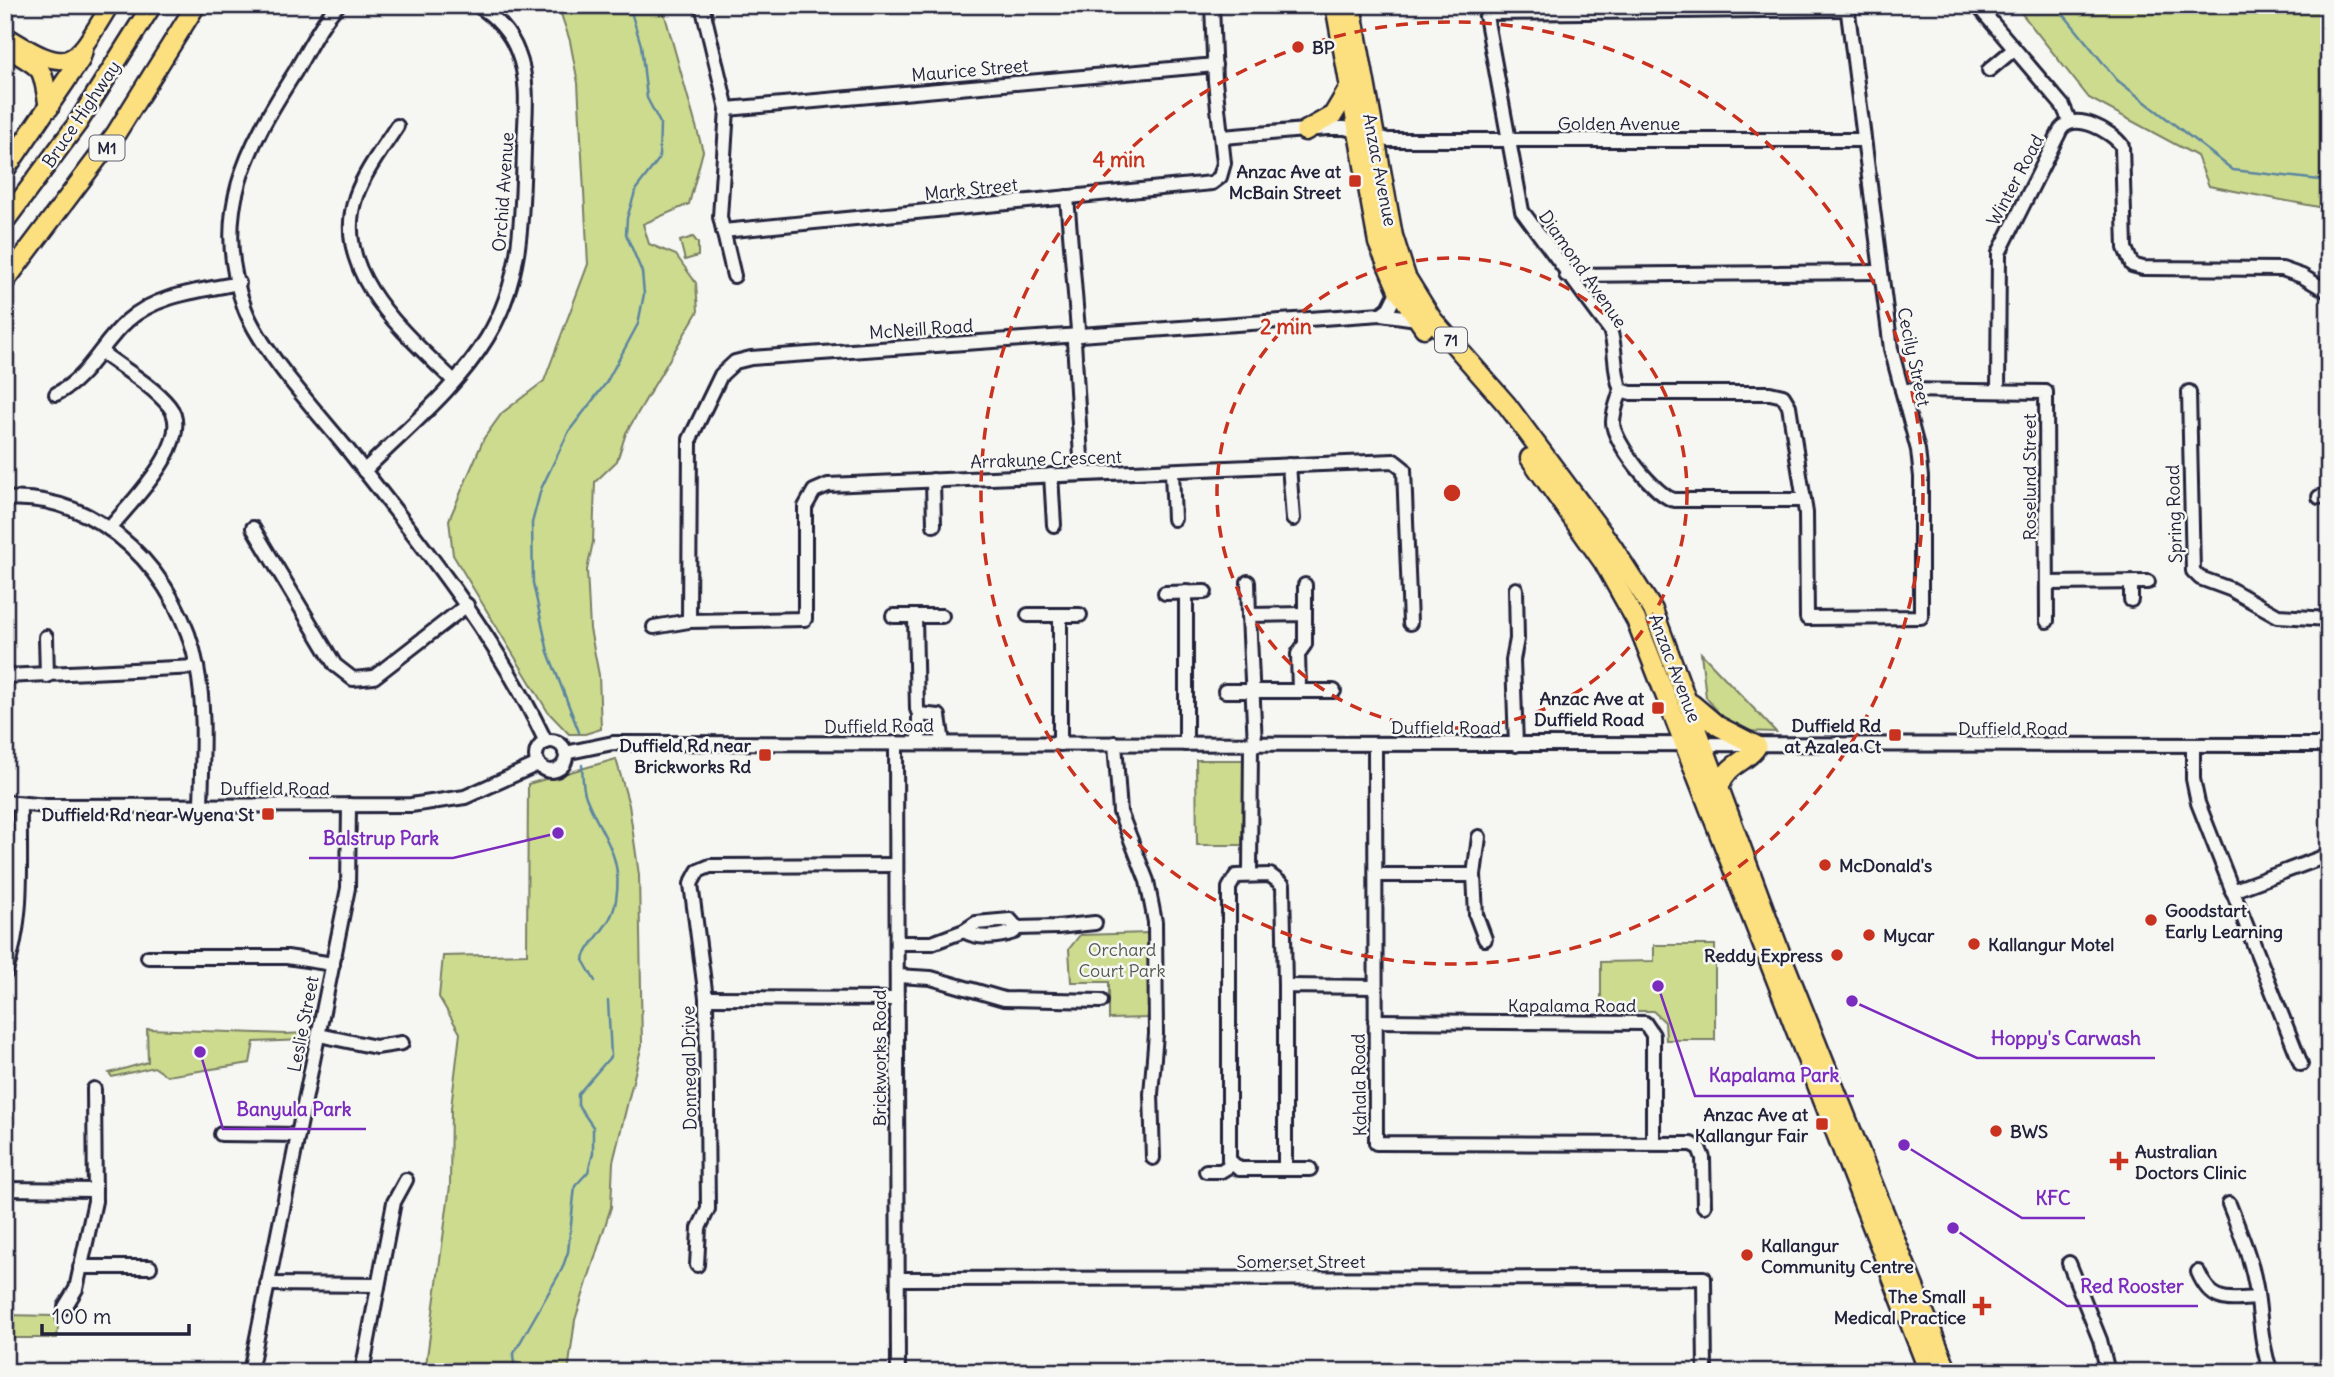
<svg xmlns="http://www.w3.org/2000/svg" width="2334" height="1377" viewBox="0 0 2334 1377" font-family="Delius,sans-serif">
	<rect width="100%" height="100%" fill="#f6f6f2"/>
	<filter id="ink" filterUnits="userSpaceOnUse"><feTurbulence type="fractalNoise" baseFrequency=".0143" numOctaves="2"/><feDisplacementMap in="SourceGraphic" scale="14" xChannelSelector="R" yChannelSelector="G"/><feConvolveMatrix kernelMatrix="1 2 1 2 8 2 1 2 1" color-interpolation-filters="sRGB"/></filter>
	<g filter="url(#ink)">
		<g fill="#cddb8f" stroke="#787e65" stroke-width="2">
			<path d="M558,5H662L703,151L689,204L643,224L649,244L676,255L696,283L698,311L626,433L617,461L595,482L593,542L587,570L590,629L599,675L601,729L585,734H569L548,712L453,555L449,520L484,438L502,413L544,381L588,264L578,83L570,41Z"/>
			<path d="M2015,5H2329V209L2209,186L2197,156L2089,98Z"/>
			<path d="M693,237L698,243V256L685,260L680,241Z"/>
			<path d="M1701,653L1776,732L1742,731L1722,717L1706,697Z"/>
			<path d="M616,759L629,805L639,875L642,1045L613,1162L611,1207L575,1320L568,1372H425L450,1186L451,1108L460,1033L439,997L443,956L527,954L528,784Z"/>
			<path d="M1196,760H1243V845H1197Z"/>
			<path d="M1149,933V1018L1109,1019V982H1071L1069,949L1080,935Z"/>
			<path d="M1654,945H1715V1040H1666L1665,1022L1653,1011H1601V962L1654,961Z"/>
			<path d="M147,1029L285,1034L306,1033L304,1040L254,1042L250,1063L167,1076L154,1067L112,1077L109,1073L148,1062Z"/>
			<path d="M5,1315L54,1316L58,1327L57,1338H5Z"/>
		</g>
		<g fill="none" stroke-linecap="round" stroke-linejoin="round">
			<g stroke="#5c85a0" stroke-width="2.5">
				<path d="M2056,5L2117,80L2233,170L2329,181"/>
				<path d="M2272,5H2299"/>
				<path d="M579,732L548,652L533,583L532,523L541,489L569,431L606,383L638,324L644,294L642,272L626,234L627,218L636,189L659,159L660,123L647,98L641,45L629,5"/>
				<path d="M582,765C583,776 582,788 586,797C600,834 624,854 616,900C612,927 592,936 583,960L595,981"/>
				<path d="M515,1372L513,1355L562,1269L568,1252L575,1186L588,1172L593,1153V1127L578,1105V1094L611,1056L608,1001"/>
			</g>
			<g stroke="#22223b" stroke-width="18">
				<g id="minor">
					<path d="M338,5C320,24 308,50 295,72C246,149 210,215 245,309C261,351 318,413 348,450C421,543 495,634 546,742"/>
					<path d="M702,5L727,109L720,217L734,276"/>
					<path d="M1484,5L1522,211L1610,330C1617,350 1613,371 1621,390L1631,393H1770L1783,396L1789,406L1806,513L1807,618L1921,617V477L1918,450L1891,349L1847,5"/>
					<path d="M1977,5L2063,106L2070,122"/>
					<path d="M1486,13L1847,9"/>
					<path d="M1989,70L2013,50"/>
					<path d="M727,109L1215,65"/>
					<path d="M397,126C383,148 365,171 356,196C330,272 406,334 454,381"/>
					<path d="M1223,137L1328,128H1345L1388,140H1864"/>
					<path d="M1067,197L1078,330L1074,341L1082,474"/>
					<path d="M723,231L1212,183L1220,177L1224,163L1215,81L1212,5"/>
					<path d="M1566,275L1880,272"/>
					<path d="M1381,314L1389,308L1398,290"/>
					<path d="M101,352C122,368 152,385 169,406C196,440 130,503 109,529"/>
					<path d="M1621,390C1618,400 1613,412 1613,422C1612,441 1657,498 1675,500H1804"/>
					<path d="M1902,390L2046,392L2047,621"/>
					<path d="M1998,391L1999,253L2061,129C2075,111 2112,131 2122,146L2125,248L2132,265L2143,268L2282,269L2302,276L2329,292"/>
					<path d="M2189,392L2193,571L2200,578L2230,589L2278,616L2329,619"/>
					<path d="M56,394C88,378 101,344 127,321C157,294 201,291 239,283"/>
					<path d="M1289,465L1293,519"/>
					<path d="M364,471C406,429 456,389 487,338C523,280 522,214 524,148C525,116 530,83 518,53C511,33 495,16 477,5"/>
					<path d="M1172,472L1174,519"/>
					<path d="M1051,475L1054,525"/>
					<path d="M933,480L934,525"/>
					<path d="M2319,497L2329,495"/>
					<path d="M5,499C101,491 181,578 197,667C206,712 202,760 201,806"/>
					<path d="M253,528L335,665L353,679L374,677L467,605"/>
					<path d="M1248,582L1249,615"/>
					<path d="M2047,583L2148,582"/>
					<path d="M2131,583V600"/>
					<path d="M1186,592V744"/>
					<path d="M1165,593L1205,592"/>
					<path d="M1305,614V585"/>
					<path d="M1028,615H1080"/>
					<path d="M893,616H942"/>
					<path d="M915,617L917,709L919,714L939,716L943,743"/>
					<path d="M689,621L690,439L721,375L735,362L751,358L1381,314L1417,319"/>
					<path d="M654,627L689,621L805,619V507L814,491L828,485L1394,461L1404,469L1410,623"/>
					<path d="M46,637L47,676"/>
					<path d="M5,676L197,667"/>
					<path d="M1225,691H1299L1298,654L1305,644V614L1249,615L1255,745"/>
					<path d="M1299,691H1334"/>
					<circle cx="551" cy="756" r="15"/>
					<path d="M896,743L898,1372"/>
					<path d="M919,743V714"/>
					<path d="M1115,743L1120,812L1147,881L1155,922L1156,1034L1151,1094L1153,1158"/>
					<path d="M1060,744V615"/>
					<path d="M1375,745L1376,1143L1691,1144L1699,1148L1703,1158L1704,1206"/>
					<path d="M1516,745L1513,660L1517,639L1516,589"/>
					<path d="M2193,745V779L2198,803L2301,1064"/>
					<path d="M565,753L613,743L2329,745"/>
					<path d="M5,802L47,806L411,805L465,797L538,764"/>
					<path d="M1250,873L1251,745"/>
					<path d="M1376,875H1474L1476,915L1485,939"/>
					<path d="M1474,875L1479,837"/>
					<path d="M2232,891L2329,855"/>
					<path d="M964,931C978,940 999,937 1014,932L1017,928L1057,927L1095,923"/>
					<path d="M897,943H932L964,931L976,923L1010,920L1017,928"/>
					<path d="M148,957H287L333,964"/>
					<path d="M5,974C25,919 19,862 20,805"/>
					<path d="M897,976L931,978L1004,999L1101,1001"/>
					<path d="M1285,986L1283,885L1270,875L1236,876L1229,888V1160L1239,1169H1310"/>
					<path d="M706,998L897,999"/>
					<path d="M1375,1021L1645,1023L1653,1035V1143"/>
					<path d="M319,1035L376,1047L402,1043"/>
					<path d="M221,1134L298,1135"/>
					<path d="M1285,1169V986L1375,987"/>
					<path d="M1206,1171H1221L1231,1165"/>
					<path d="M5,1189L95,1190"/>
					<path d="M2229,1204C2240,1232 2251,1258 2256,1287C2261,1316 2260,1343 2271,1372"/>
					<path d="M2069,1263L2100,1340L2108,1372"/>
					<path d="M697,1265L699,1228L708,1209L706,998L691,884L698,871L710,866L896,865"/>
					<path d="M80,1267H150"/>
					<path d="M2198,1272C2212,1304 2227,1300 2257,1298"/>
					<path d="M898,1279L1704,1278L1705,1372"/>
					<path d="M267,1284L378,1285"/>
					<path d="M65,1307L76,1289L95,1201L94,1089"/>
					<path d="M250,1372L348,888L349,805"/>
					<path d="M362,1372L394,1202L406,1180"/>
				</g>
			</g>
			<g stroke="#22223b" stroke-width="21">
				<path id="major" d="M5,35C71,76 72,68 110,5"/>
			</g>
			<g stroke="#22223b" stroke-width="23">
				<g id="highway">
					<path d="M1335,5L1378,243L1398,290L1424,328"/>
					<path d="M1351,5L1393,236L1406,277L1432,319L1507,405L1612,546L1653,610L1780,952L1948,1372"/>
					<path d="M5,46C46,72 41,62 49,108"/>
					<path d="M1305,131L1333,115L1348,90"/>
					<path d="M5,170L80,60L83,50"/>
					<path d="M5,221L77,124L152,5"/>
					<path d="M5,281L115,135L196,5"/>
					<path d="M1530,458L1604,563L1636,620L1929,1372"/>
					<path d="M1692,704L1718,726L1757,746C1748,762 1729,762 1720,785"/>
				</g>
			</g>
			<use href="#minor" stroke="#f6f6f2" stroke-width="12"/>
			<use href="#major" stroke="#fce080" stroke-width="16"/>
			<use href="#highway" stroke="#fce080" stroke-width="18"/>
		</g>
	</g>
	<g fill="none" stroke="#c8321e" stroke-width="3.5" stroke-dasharray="12 9">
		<circle cx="1452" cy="493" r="235"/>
		<circle cx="1452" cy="493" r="471"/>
	</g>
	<g fill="#c8321e" stroke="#f6f6f2" stroke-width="2.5">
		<circle cx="1298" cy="47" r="7"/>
		<rect x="1348" y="174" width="14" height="14" rx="3.5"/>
		<rect x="1651" y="701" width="14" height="14" rx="3.5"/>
		<rect x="1888" y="728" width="14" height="14" rx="3.5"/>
		<rect x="758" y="748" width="14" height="14" rx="3.5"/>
		<rect x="261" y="807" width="14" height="14" rx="3.5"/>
		<circle cx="1825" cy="865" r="7"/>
		<circle cx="2151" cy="920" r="7"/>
		<circle cx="1869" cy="935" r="7"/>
		<circle cx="1974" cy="944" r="7"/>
		<circle cx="1837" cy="955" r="7"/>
		<rect x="1815" y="1117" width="14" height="14" rx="3.5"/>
		<circle cx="1996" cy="1131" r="7"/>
		<path d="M2115.5 1150.5h7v7h7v7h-7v7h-7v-7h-7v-7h7z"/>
		<circle cx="1747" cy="1255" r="7"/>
		<path d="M1978.5 1295.5h7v7h7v7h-7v7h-7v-7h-7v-7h7z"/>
	</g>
	<g text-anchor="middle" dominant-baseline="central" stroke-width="5" stroke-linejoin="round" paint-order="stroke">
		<g fill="#f6f6f2" stroke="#626272" stroke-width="2">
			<rect x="89.5" y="135.5" width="35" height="25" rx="5"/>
			<rect x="1435" y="327.5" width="32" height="25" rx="5"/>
		</g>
		<g font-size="16" font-weight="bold" fill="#22223b">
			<text x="107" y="148">M1</text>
			<text x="1451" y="340">71</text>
		</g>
		<g font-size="18" font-weight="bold" fill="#22223b" stroke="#f6f6f2" text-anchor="start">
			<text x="1312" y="47">BP</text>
			<text x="1341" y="171" text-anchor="end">Anzac Ave at<tspan x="1341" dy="21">McBain Street</tspan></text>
			<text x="1644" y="698" text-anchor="end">Anzac Ave at<tspan x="1644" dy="21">Duffield Road</tspan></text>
			<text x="1881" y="725" text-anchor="end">Duffield Rd<tspan x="1881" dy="21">at Azalea Ct</tspan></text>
			<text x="751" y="745" text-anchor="end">Duffield Rd near<tspan x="751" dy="21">Brickworks Rd</tspan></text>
			<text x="254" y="814" text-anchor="end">Duffield Rd near Wyena St</text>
			<text x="1839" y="865">McDonald's</text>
			<text x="2165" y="910">Goodstart<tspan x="2165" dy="21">Early Learning</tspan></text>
			<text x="1883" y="935">Mycar</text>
			<text x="1988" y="944">Kallangur Motel</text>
			<text x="1823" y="955" text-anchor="end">Reddy Express</text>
			<text x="1808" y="1114" text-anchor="end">Anzac Ave at<tspan x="1808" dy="21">Kallangur Fair</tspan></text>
			<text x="2010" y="1131">BWS</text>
			<text x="2135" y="1151">Australian<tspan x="2135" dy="21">Doctors Clinic</tspan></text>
			<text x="1761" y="1245">Kallangur<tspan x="1761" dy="21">Community Centre</tspan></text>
			<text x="1966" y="1296" text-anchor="end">The Small<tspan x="1966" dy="21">Medical Practice</tspan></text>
		</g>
		<g font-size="18" fill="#22223b" stroke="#f6f6f2">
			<text transform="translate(970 70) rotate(-5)">Maurice Street</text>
			<text transform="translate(81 114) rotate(-56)">Bruce Highway</text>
			<text x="1619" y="123">Golden Avenue</text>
			<text transform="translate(1380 170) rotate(79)">Anzac Avenue</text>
			<text transform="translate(2015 180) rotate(-62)">Winter Road</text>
			<text transform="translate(971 189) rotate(-6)">Mark Street</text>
			<text transform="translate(503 192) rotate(-86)">Orchid Avenue</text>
			<text transform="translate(1583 269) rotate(55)">Diamond Avenue</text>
			<text transform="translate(921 329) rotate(-4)">McNeill Road</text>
			<text transform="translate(1914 357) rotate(78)">Cecily Street</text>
			<text transform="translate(1046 459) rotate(-2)">Arrakune Crescent</text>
			<text transform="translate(2029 477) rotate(-90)">Roselund Street</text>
			<text transform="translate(2174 514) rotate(-92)">Spring Road</text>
			<text transform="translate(1675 668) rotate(69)">Anzac Avenue</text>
			<text transform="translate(879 726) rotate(-1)">Duffield Road</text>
			<text x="1446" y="727">Duffield Road</text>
			<text x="2013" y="728">Duffield Road</text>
			<text x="275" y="788">Duffield Road</text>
			<text x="1572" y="1005">Kapalama Road</text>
			<text transform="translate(303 1024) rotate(-79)">Leslie Street</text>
			<text transform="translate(879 1058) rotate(-90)">Brickworks Road</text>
			<text transform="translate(689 1068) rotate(-91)">Donnegal Drive</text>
			<text transform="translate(1359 1085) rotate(-91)">Kahala Road</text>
			<text x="1301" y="1261">Somerset Street</text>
		</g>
		<g font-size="18" fill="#555a54" stroke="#f6f6f2">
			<text x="1122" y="949">Orchard<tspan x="1122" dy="21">Court Park</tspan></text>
		</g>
	</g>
	<circle cx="1452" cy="493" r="10" fill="#c8321e" stroke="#f6f6f2" stroke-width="3.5"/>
	<g font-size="21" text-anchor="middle" font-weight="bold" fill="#c8321e" stroke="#f6f6f2" stroke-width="5" stroke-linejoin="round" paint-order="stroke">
		<text x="1119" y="167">4 min</text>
		<text x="1286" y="334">2 min</text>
	</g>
	<path fill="none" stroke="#7b2cbf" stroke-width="2.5" d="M558 833L453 858H309M1852 1001L1977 1058H2155M1658 986L1695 1096H1854M200 1052L223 1129H366M1904 1145L2022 1218H2085M1953 1228L2067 1306H2198"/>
	<g fill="#7b2cbf" stroke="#f6f6f2" stroke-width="2.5">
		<circle cx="558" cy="833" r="7"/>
		<circle cx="1852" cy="1001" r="7"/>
		<circle cx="1658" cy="986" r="7"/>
		<circle cx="200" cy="1052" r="7"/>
		<circle cx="1904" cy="1145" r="7"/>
		<circle cx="1953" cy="1228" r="7"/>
	</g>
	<g font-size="19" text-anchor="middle" font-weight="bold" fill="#7b2cbf" stroke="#f6f6f2" stroke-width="5" stroke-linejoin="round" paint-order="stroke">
		<text x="381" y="845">Balstrup Park</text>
		<text x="2066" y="1045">Hoppy's Carwash</text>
		<text x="1774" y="1082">Kapalama Park</text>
		<text x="294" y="1116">Banyula Park</text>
		<text x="2053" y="1205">KFC</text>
		<text x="2132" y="1293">Red Rooster</text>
	</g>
	<rect width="2334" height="1377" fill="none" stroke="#f6f6f2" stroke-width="28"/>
	<rect x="14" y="14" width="2306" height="1349" fill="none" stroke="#22223b" stroke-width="2.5" filter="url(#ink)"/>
	<path d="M42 1324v10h147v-10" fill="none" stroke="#22223b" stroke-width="3.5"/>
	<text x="52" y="1324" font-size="21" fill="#22223b" stroke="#f6f6f2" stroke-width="5" paint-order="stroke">100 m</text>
</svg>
